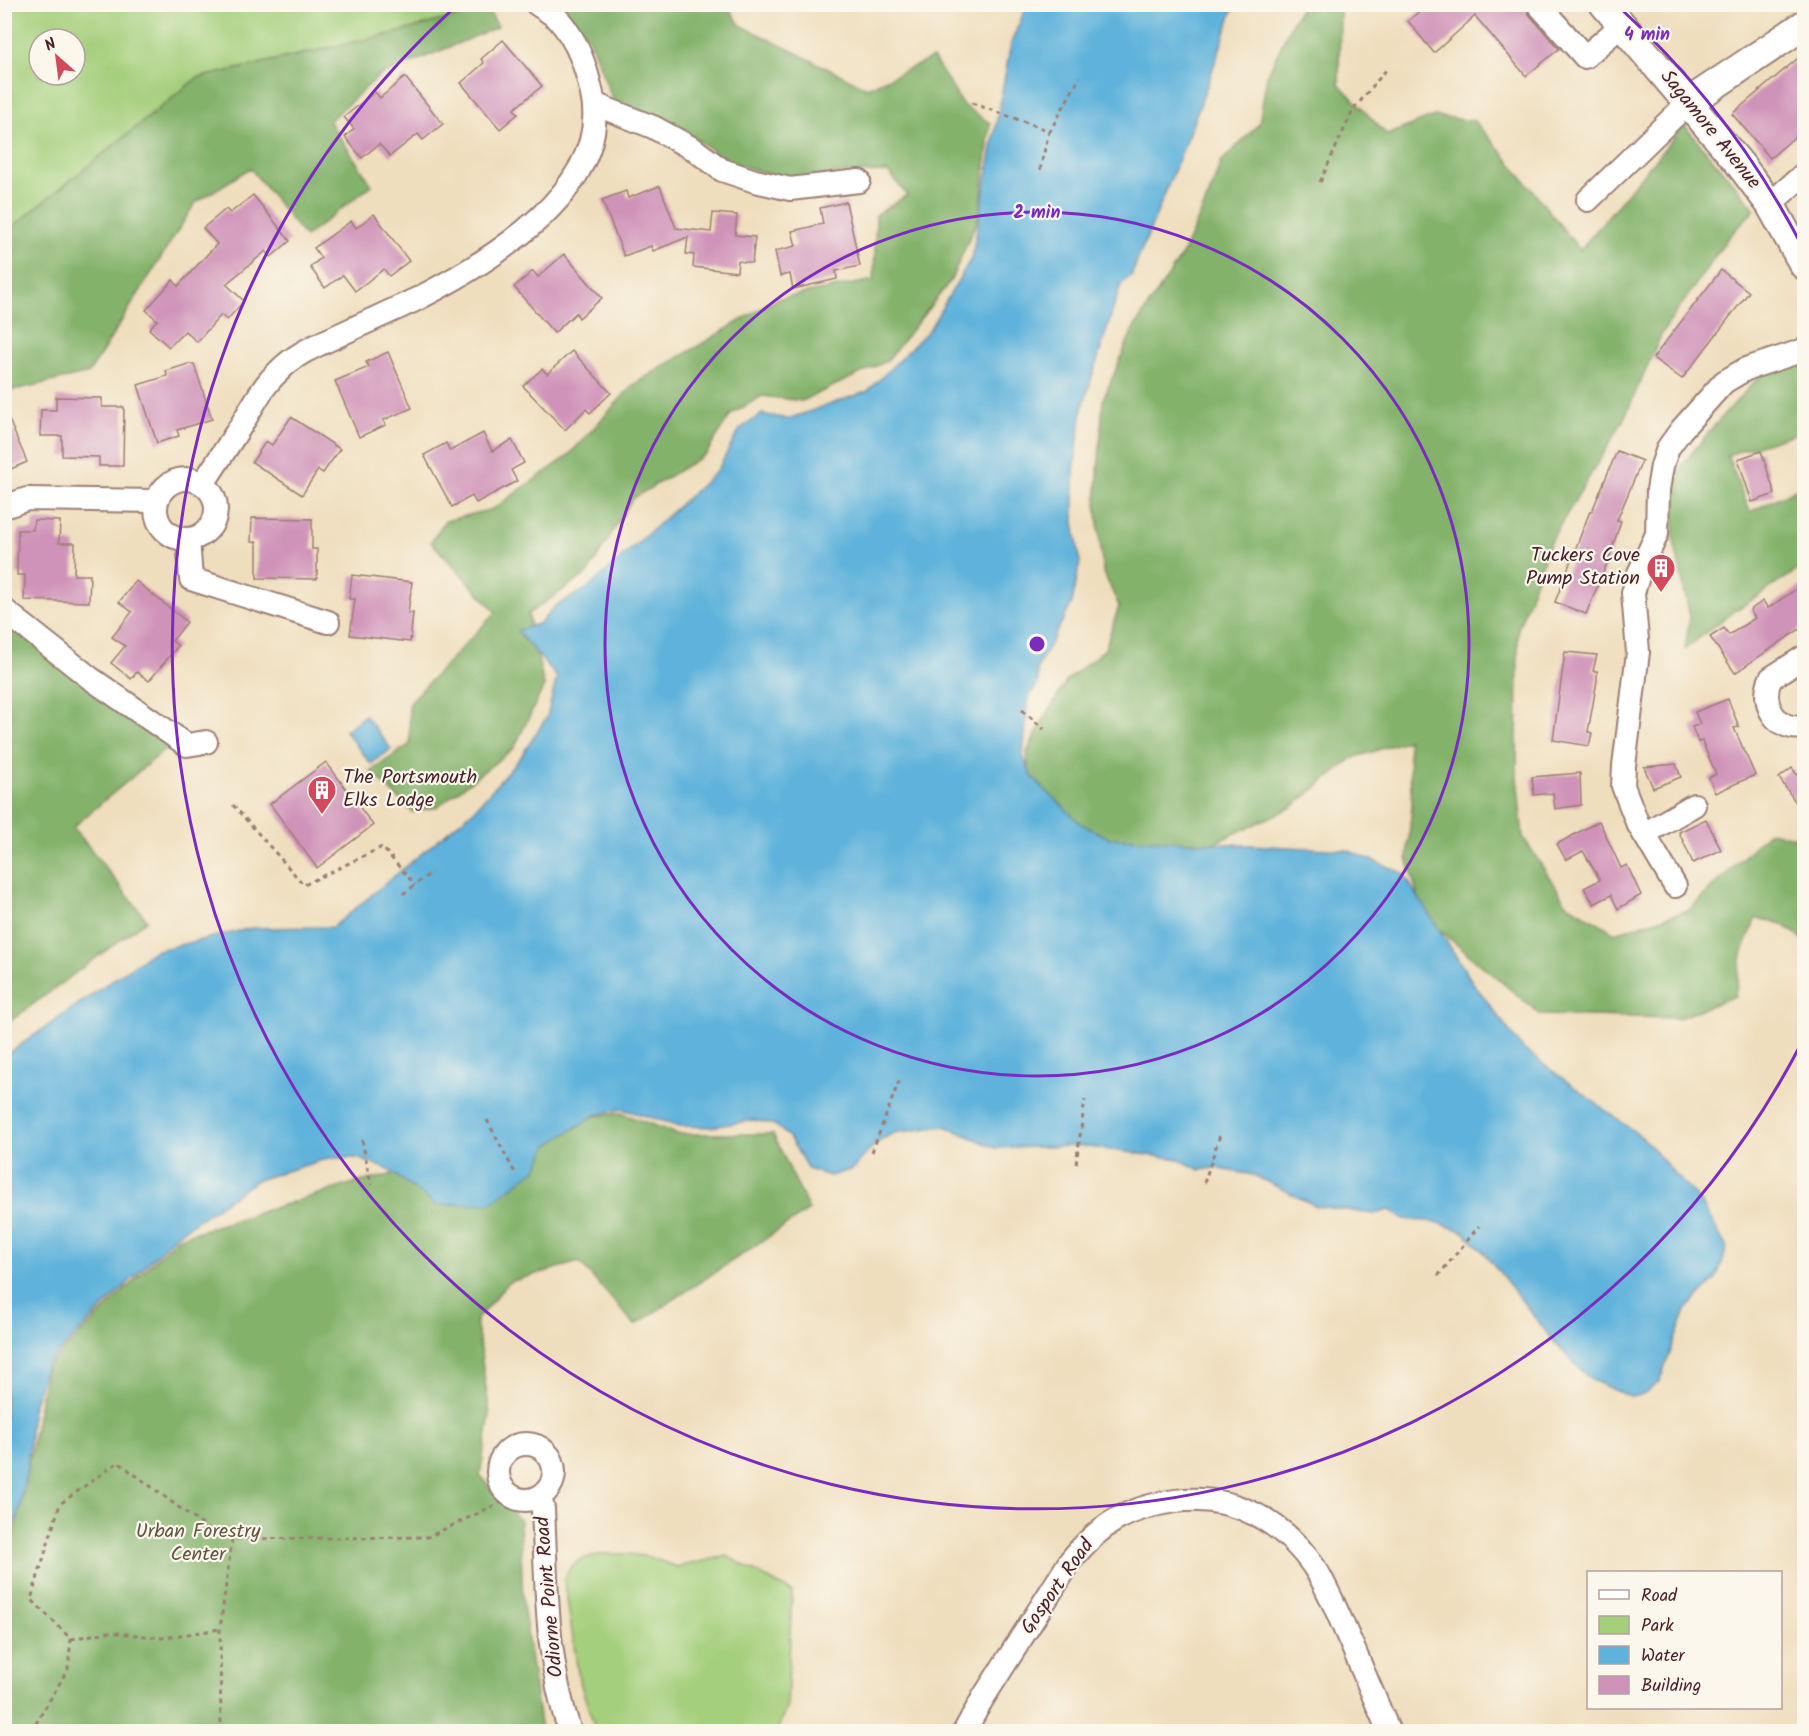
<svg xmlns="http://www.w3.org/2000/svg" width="1809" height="1736" viewBox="0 0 1809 1736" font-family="Kalam,sans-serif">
	<rect width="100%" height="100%" fill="#fbf7ec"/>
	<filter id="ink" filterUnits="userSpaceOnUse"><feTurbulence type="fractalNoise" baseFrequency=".0167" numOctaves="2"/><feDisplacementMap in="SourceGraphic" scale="12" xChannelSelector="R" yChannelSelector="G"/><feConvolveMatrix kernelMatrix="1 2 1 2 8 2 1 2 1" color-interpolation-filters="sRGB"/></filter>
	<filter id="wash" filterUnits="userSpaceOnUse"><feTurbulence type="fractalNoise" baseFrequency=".008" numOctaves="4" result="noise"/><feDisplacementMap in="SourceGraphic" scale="24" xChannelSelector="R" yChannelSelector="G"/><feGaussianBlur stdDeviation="1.35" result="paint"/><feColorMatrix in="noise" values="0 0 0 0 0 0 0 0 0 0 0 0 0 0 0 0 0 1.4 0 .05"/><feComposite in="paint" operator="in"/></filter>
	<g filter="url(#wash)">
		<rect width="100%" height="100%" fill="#efdebd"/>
		<g fill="#a4cf7b" stroke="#777753" stroke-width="1.5" fill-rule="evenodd">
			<path d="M485,4L487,8L399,32L197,78L5,233V5ZM39,39H75V75H39Z"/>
			<path d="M603,1554H628L650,1557L677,1567L727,1556L792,1592L787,1706L777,1731H596L579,1679L564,1579C573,1558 582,1559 603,1554Z"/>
		</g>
		<g fill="#83b26b" stroke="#66684b" stroke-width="1.5">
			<path d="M561,5H727L740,25L867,88L933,58L963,105L990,123L980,214L951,280L887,361L802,401L762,396L731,414L706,454L632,499L588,573L528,614L544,686L514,748L437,807L412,812L371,771L410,744L409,703L496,612L431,542L445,521L493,509L568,456L634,384L777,299L874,280L876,215L907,195L888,172L843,173L790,181L727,161L666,118L614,103L589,39Z"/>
			<path d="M1303,5H1342L1340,7L1339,84L1387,135L1434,116L1474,121L1501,151L1580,250L1684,125L1755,209L1727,239L1662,333L1623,421L1550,542L1518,629L1517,777L1523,837L1566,903L1615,933L1689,910L1769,832L1795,837L1804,845V940L1783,924L1756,918L1742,954L1735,996L1678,1018L1541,1015L1424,917L1407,858L1412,805L1408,740L1353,758L1292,807L1214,843L1121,852L1030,792L1027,752L1044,719L1067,680L1105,649L1119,606L1103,571L1096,503L1103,400L1133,329L1182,255L1209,195L1221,162L1259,124L1267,76L1293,20Z"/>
			<path d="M487,8L498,27L379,76L329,121L372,185L305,237L250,168L195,203L89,373L5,392V233L197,78L399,32Z"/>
			<path d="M1804,358V431L1727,455L1750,512L1804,485V566L1730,614L1685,649L1690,617L1673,536L1678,470L1713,427L1765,370Z"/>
			<path d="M4,616L169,746L73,827L147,920L5,1025Z"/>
			<path d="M621,1113L677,1134H773L809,1210L635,1325L579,1262L509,1282L476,1320L490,1415L480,1475L520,1521L523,1604L541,1731L5,1732V1551L18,1520L46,1368L177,1238L351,1184L420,1168L585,1117Z"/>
		</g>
		<g fill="#5fb2db" stroke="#546883" stroke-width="1.5">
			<path d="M1027,5H1234C1206,97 1168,186 1131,276L1121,284L1082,409L1074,471V522L1080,562L1072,603L1037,668L1038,683L1028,699L1023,756L1032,777L1081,824L1109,838L1347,850L1403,873L1473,983L1523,1049L1643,1138L1702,1204L1727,1248L1716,1279L1687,1308L1659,1382L1643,1395L1630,1397L1590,1379L1554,1342L1487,1256L1464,1232L1436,1222L1404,1219L1390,1210L1374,1214L1316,1206L1253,1175L1215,1168L1200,1170L1179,1159L1081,1146L996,1148L945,1126L893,1133L875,1144L853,1169L830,1176L808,1169L789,1137L775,1125L754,1120L711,1127L679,1126L622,1109L595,1115L548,1145L536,1169L491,1203L436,1205L387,1169L357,1158H329L257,1180L175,1236L46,1365L32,1409L27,1469L18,1516L5,1540V1056L154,951L252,928L333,927L475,809L520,758L547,717L557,677L517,631L540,623L555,606L588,588L717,471L740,429L762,414L788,419L868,391L929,330L972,257L1011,43Z"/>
			<path d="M365,715L391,749L371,764L345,731Z"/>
		</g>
		<g id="blocks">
			<g fill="#cf92b8">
				<path d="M1428,4H1525L1528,13L1559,49L1526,76L1475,16L1434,53L1408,21Z"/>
				<path d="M503,40L542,86L514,109L518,114L500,129L461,83L484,63L481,59Z"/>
				<path d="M1804,53V129L1770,158L1732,114Z"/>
				<path d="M405,77L443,124L423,140L418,134L390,156L379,144L362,158L345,137L354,129L344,117L375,92L380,98Z"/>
				<path d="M660,186L676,228L711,232L713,213L737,215L735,235L755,237L752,263L738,261L737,272L693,267L694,255L686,254L688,237L653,251L651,246L624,256L602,200L626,191L628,198Z"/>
				<path d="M253,195L290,241L271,257L266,251L226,284L244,301L227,320L221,315L197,342L185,331L169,347L149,329L157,320L146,310L173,280L178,286L217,244L203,228L226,209L230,213Z"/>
				<path d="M846,202L860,266L836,271L837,279L793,289L790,274L780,276L775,251L796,246L792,231L823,224L820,208Z"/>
				<path d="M374,214L409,261L389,276L384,269L355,291L343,275L325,288L310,267L321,258L314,248L351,221L356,228Z"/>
				<path d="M564,254L602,298L579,318L576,313L554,333L514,287L533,271L538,277Z"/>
				<path d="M1721,270L1749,292L1682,379L1653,358Z"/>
				<path d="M572,351L611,393L590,413L586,409L565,430L523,386L542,369L547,374Z"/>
				<path d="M388,352L412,408L383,420L386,425L359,437L335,381L369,367L366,362Z"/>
				<path d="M188,364H194L212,419L177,430L179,436L157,443L138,385L167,376L166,371Z"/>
				<path d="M56,397L102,398V407H124L123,466H99V457L62,456V436H40L41,410H56Z"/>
				<path d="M4,408L27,462L4,472Z"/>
				<path d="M291,417L340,449L323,473L318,470L302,495L252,462L266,441L272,445Z"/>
				<path d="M483,433L492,451L512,440L524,463L511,470L517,481L476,503L472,496L452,507L424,455L446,443L450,451Z"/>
				<path d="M1617,451L1642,461L1617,520L1621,521L1608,561L1586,614L1555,602L1590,511H1592Z"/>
				<path d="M1761,451L1775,494L1752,502L1738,459Z"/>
				<path d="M252,518L312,519V549H317V579L257,578V542H251Z"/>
				<path d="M34,520L60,521L59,543H75L74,575H90L89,602L24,600L25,575H17L18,530H33Z"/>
				<path d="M352,575L412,582L408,613H413L410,642L350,635L355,599H349Z"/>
				<path d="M136,581L187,622L172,641L178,646L149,681L137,672L131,679L111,663L125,646L112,637L132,612L119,602Z"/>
				<path d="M1804,584V626L1735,673L1710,637L1724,628L1729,635L1755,618L1750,610L1763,601L1768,608Z"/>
				<path d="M1565,652L1597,655L1593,671H1597V681L1588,732L1592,733L1589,746L1553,740Z"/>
				<path d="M1728,699L1739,727L1734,728L1755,775L1715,793L1709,778L1716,774L1702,741L1698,742L1692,727L1700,724L1695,712Z"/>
				<path d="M326,762L373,825L317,868L270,804Z"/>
				<path d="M1676,764L1681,777L1653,788L1644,767Z"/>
				<path d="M1792,768L1797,775L1804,770V814L1779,778Z"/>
				<path d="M1580,773L1581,805L1555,809L1553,793L1534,795L1532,777Z"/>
				<path d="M1706,819L1721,850L1693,863L1679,832Z"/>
				<path d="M1599,821L1621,868L1627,865L1641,895L1618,909L1611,895L1594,904L1584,888L1600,880L1583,851L1566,860L1557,844Z"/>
			</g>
		</g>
	</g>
	<g filter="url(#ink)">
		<use href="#blocks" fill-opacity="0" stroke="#9c7e74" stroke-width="1.5"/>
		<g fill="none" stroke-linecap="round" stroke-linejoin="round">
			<g stroke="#9c7e74" stroke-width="26">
				<g id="minor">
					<path d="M1538,4L1585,57L1622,25"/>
					<path d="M594,104L653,127L695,150L722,170L755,181L790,189L859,181"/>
					<path d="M1588,200L1689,102"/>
					<path d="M1770,204L1804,174"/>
					<circle cx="186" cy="509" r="30"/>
					<path d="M203,484C215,465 228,446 240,427C252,408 262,386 279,371C295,354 317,345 337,336C364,323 392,311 419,298C489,262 613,188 592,94C586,67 578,42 559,20C553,14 544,9 537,4"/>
					<path d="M4,507L27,499L156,501"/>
					<path d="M188,539L191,579L328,622"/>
					<path d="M4,610L90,678L187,745L206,742"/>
					<path d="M1804,657L1771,678C1759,703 1776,732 1804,727"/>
					<path d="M1644,834L1694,805"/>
					<path d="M1675,886L1637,822L1623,786L1624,766L1638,652L1633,593L1639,573L1657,534L1658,490L1662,466L1668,448L1681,430L1724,382L1746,369L1804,350"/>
					<circle cx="526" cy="1472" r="28"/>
					<path d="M540,1497L543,1509C547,1586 545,1657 570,1732"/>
					<path d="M964,1732L983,1698L1071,1560C1101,1523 1128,1508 1175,1501C1234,1493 1287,1523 1318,1573C1331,1595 1340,1619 1351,1643C1364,1673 1376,1702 1389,1732"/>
				</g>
			</g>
			<g stroke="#9c7e74" stroke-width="32">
				<g id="major">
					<path d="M1604,4L1739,163L1770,204L1804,265"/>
					<path d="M1689,102L1804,25"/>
				</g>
			</g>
			<g stroke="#9c7e74" stroke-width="3" stroke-dasharray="4.5 4.5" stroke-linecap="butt">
				<path d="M972,103L1050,131L1080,77"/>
				<path d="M1040,170L1049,131"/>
				<path d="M1320,182L1353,110L1386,70"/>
				<path d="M1022,710L1044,729"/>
				<path d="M233,805L304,885L382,847L415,885"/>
				<path d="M403,894L432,872"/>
				<path d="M487,1120L515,1173"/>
				<path d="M362,1140L371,1185"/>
				<path d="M872,1152L899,1081"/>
				<path d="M1076,1164L1085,1100"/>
				<path d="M1204,1183L1220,1135"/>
				<path d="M1438,1276L1479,1226"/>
				<path d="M71,1639L108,1632L162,1638L220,1629"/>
				<path d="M31,1732L68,1669L71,1639L31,1599L60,1504L118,1462L212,1532L232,1539"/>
				<path d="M221,1732L220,1629L232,1539L428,1537L512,1497"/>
			</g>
			<use href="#minor" stroke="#fff" stroke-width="22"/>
			<use href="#major" stroke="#fff" stroke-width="28"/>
		</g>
	</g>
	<g fill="none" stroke="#7b2cbf" stroke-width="3">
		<circle cx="1037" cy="644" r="432"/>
		<path d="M1802 1042A863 863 0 1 1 454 8M1620 8A863 863 0 0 1 1802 246"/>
	</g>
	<defs>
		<g id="building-pin" transform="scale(1.5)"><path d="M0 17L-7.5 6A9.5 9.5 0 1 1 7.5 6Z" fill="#d1495b" stroke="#fbf7ec"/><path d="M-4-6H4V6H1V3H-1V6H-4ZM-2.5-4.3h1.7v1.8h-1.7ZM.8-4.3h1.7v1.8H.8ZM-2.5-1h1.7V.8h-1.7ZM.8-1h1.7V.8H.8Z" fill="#fff"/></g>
	</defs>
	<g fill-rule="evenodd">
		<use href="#building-pin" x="1661" y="568"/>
		<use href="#building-pin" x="322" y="790"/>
	</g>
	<g text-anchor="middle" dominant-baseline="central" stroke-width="4.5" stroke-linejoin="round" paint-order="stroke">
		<g font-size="20" fill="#4a1f2b" stroke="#fbf7ec">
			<text transform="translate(1710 130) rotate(51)">Sagamore Avenue</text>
			<text transform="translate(1058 1587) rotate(-55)">Gosport Road</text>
			<text transform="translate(550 1597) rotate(-95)">Odiorne Point Road</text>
		</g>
		<g font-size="20" fill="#4a1f2b" stroke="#fbf7ec" text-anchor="end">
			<text x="1640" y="556">Tuckers Cove<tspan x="1640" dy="23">Pump Station</tspan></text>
			<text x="343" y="778" text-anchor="start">The Portsmouth<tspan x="343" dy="23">Elks Lodge</tspan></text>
		</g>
		<g font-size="20" fill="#655443" stroke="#fbf7ec">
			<text x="198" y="1532">Urban Forestry<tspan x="198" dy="23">Center</tspan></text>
		</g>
	</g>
	<circle cx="1037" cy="644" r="9" fill="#7b2cbf" stroke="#fbf7ec" stroke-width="3"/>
	<g font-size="18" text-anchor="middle" font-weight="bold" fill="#7b2cbf" stroke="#fbf7ec" stroke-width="4.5" stroke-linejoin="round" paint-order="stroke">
		<text x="1647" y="40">4 min</text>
		<text x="1037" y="218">2 min</text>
	</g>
	<rect width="1809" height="1736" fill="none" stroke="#fbf7ec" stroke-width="24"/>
	<rect x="1587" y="1571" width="195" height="138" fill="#fbf7ec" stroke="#b4a19f" stroke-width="1.5"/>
	<rect x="1599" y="1590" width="30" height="9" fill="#ffffff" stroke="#b4a19f" stroke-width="1.5"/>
	<text x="1641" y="1601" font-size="18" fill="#4a1f2b">Road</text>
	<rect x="1599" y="1616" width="30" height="18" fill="#a4cf7b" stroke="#b4a19f" stroke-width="1.5"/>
	<text x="1641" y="1631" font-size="18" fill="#4a1f2b">Park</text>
	<rect x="1599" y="1646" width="30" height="18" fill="#5fb2db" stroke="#b4a19f" stroke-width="1.5"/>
	<text x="1641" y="1661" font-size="18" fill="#4a1f2b">Water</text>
	<rect x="1599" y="1676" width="30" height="18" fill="#cf92b8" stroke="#b4a19f" stroke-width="1.5"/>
	<text x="1641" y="1691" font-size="18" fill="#4a1f2b">Building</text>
	<g transform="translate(57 57) rotate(332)"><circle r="28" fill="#fbf7ec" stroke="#b4a19f" stroke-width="1.5"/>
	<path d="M0-4.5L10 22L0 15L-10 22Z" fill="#d1495b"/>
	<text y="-9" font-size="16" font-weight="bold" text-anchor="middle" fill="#4a1f2b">N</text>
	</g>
</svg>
